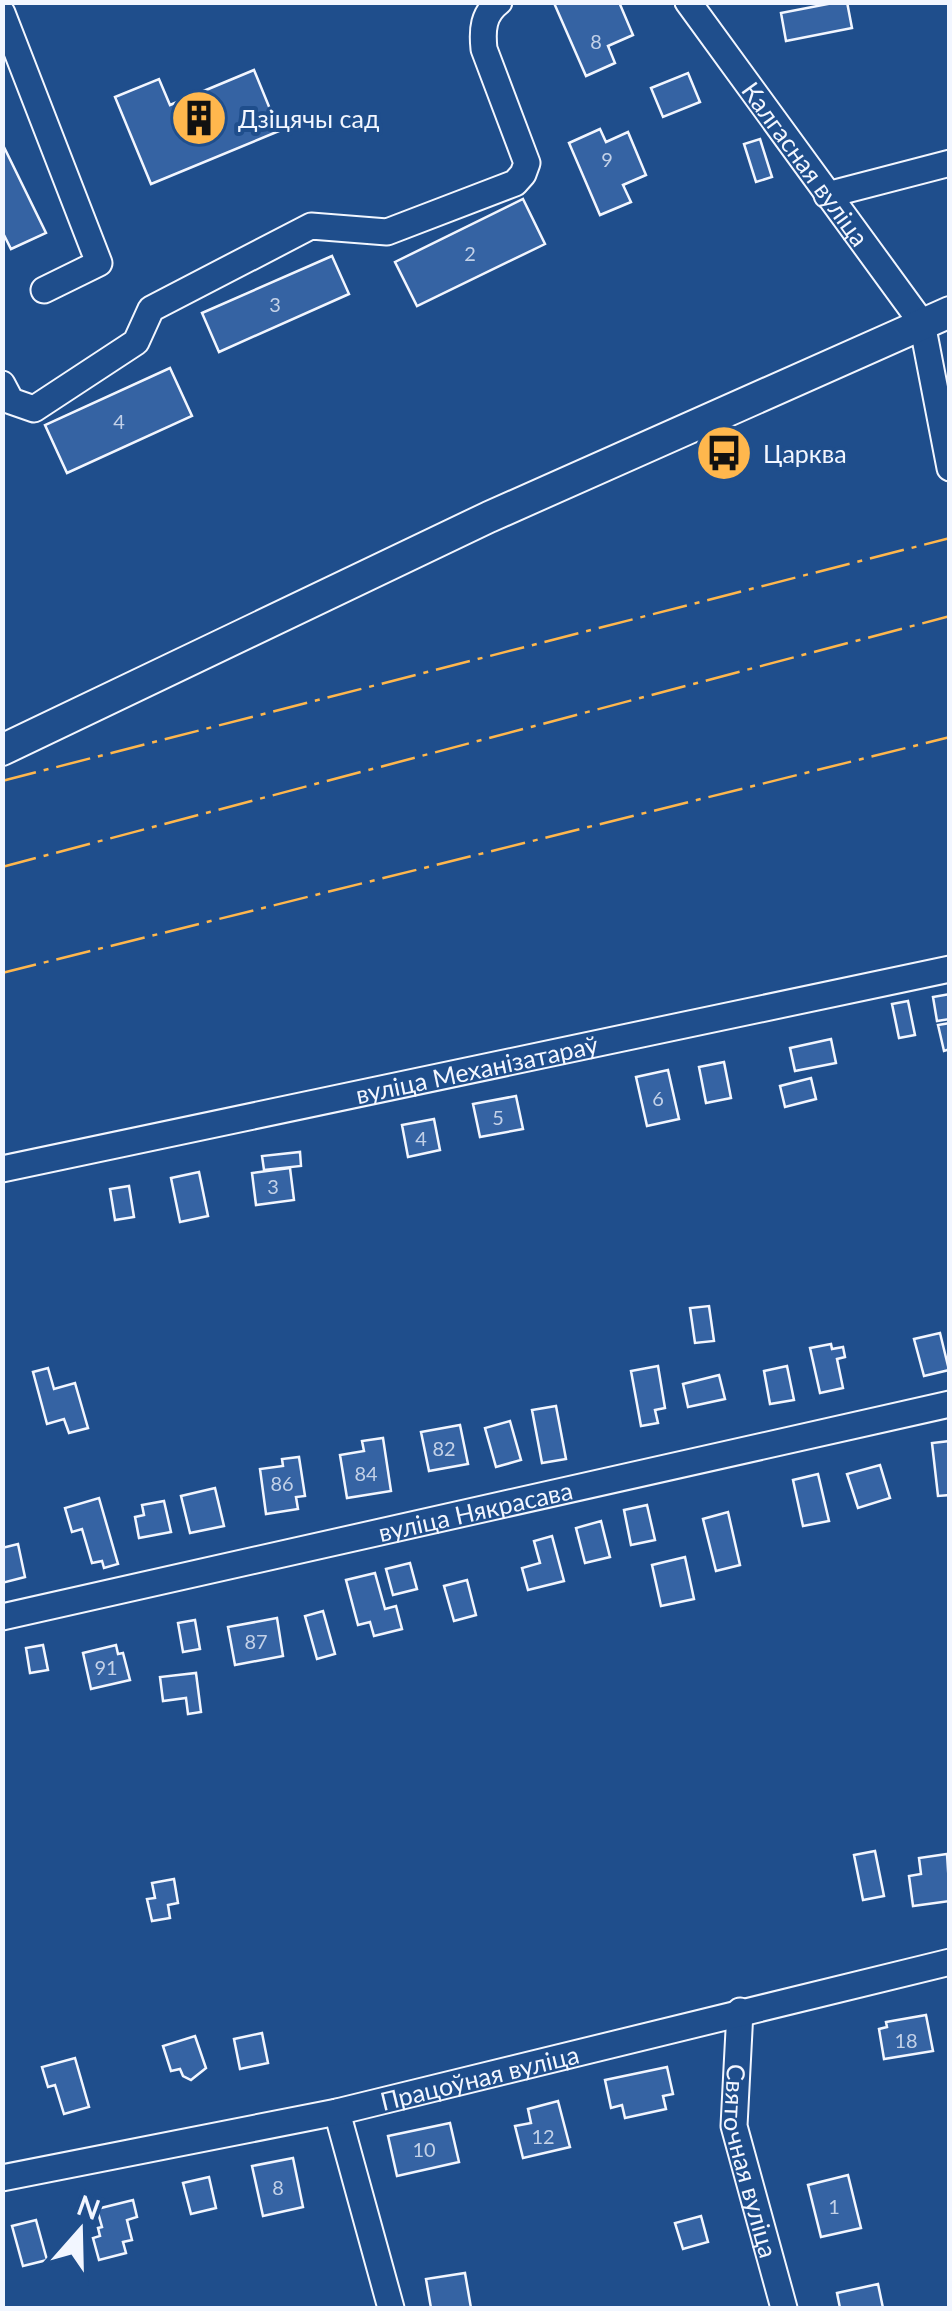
<svg xmlns="http://www.w3.org/2000/svg" width="952" height="2311" viewBox="0 0 952 2311" font-family="Lato,sans-serif">
	<rect width="100%" height="100%" fill="#1f4e8c"/>
	<g fill="#3563a3" stroke="#f2f6ff" stroke-width="2.5">
		<path d="M589,2H619L633,35L608,46L615,63L586,76L554,3Z"/>
		<path d="M838,2H847L852,28L786,41L781,13Z"/>
		<path d="M254,70L279,131L151,184L115,97L159,79L170,105Z"/>
		<path d="M688,73L700,102L663,117L651,88Z"/>
		<path d="M600,129L606,142L628,132L646,175L623,185L631,202L600,215L569,143Z"/>
		<path d="M760,139L772,177L756,182L744,144Z"/>
		<path d="M2,143L46,233L11,249L2,231Z"/>
		<path d="M523,199L545,244L417,306L395,262Z"/>
		<path d="M332,256L349,294L219,352L202,313Z"/>
		<path d="M170,368L192,416L67,473L45,425Z"/>
		<path d="M950,994V1019L937,1021L933,997Z"/>
		<path d="M908,1001L915,1035L899,1038L892,1004Z"/>
		<path d="M950,1023V1049L944,1051L938,1025Z"/>
		<path d="M831,1039L836,1063L795,1071L790,1048Z"/>
		<path d="M724,1062L731,1098L706,1103L699,1067Z"/>
		<path d="M668,1070L679,1119L647,1126L636,1077Z"/>
		<path d="M811,1078L816,1099L785,1107L780,1086Z"/>
		<path d="M516,1096L523,1129L480,1137L473,1104Z"/>
		<path d="M434,1119L440,1150L408,1157L402,1125Z"/>
		<path d="M300,1152L301,1166L264,1170L262,1156Z"/>
		<path d="M290,1168L294,1200L256,1205L252,1173Z"/>
		<path d="M199,1172L208,1216L180,1222L171,1178Z"/>
		<path d="M129,1186L134,1217L115,1220L110,1189Z"/>
		<path d="M709,1306L714,1341L695,1343L690,1308Z"/>
		<path d="M940,1333L949,1370L924,1376L914,1339Z"/>
		<path d="M831,1344L832,1349L843,1347L845,1357L837,1359L843,1388L820,1393L810,1348Z"/>
		<path d="M658,1366L665,1408L655,1410L658,1423L641,1426L631,1371Z"/>
		<path d="M787,1366L794,1400L770,1404L764,1371Z"/>
		<path d="M48,1368L54,1389L75,1383L88,1428L69,1433L64,1419L47,1424L33,1372Z"/>
		<path d="M719,1375L725,1399L688,1407L683,1384Z"/>
		<path d="M556,1406L566,1459L542,1463L532,1410Z"/>
		<path d="M510,1421L521,1460L496,1467L485,1428Z"/>
		<path d="M460,1425L468,1464L429,1471L421,1432Z"/>
		<path d="M383,1438L391,1491L347,1498L340,1455L364,1451L362,1441Z"/>
		<path d="M950,1441V1495L938,1496L932,1443Z"/>
		<path d="M299,1457L305,1496L296,1497L298,1509L266,1514L260,1469L283,1466L282,1459Z"/>
		<path d="M880,1465L890,1498L858,1508L847,1474Z"/>
		<path d="M818,1474L829,1521L803,1526L793,1480Z"/>
		<path d="M215,1488L224,1526L190,1533L181,1496Z"/>
		<path d="M99,1498L118,1564L104,1568L102,1561L92,1563L82,1529L72,1532L65,1508Z"/>
		<path d="M164,1501L171,1532L139,1538L135,1517L144,1515L142,1505Z"/>
		<path d="M647,1505L655,1540L631,1545L624,1510Z"/>
		<path d="M728,1512L740,1565L716,1571L703,1519Z"/>
		<path d="M601,1521L610,1557L585,1563L576,1528Z"/>
		<path d="M552,1536L564,1581L528,1590L522,1568L540,1563L534,1541Z"/>
		<path d="M18,1544L25,1577L2,1583V1548Z"/>
		<path d="M685,1557L694,1599L661,1606L652,1565Z"/>
		<path d="M410,1563L417,1589L393,1595L386,1569Z"/>
		<path d="M375,1573L385,1609L396,1606L402,1629L374,1636L370,1622L358,1625L346,1580Z"/>
		<path d="M467,1580L476,1615L454,1621L444,1586Z"/>
		<path d="M323,1611L335,1654L317,1659L305,1616Z"/>
		<path d="M277,1618L283,1656L235,1665L228,1627Z"/>
		<path d="M195,1620L200,1649L183,1652L178,1623Z"/>
		<path d="M43,1645L48,1670L30,1673L26,1648Z"/>
		<path d="M116,1645L118,1654L123,1653L130,1680L91,1689L83,1653Z"/>
		<path d="M196,1673L201,1712L188,1714L186,1698L163,1701L160,1677Z"/>
		<path d="M875,1851L884,1896L863,1900L854,1855Z"/>
		<path d="M947,1854L950,1901L913,1906L909,1876L921,1874L919,1858Z"/>
		<path d="M174,1879L178,1903L168,1905L170,1918L152,1921L147,1899L155,1898L152,1883Z"/>
		<path d="M926,2015L933,2051L884,2059L879,2029L887,2027L886,2022Z"/>
		<path d="M262,2033L268,2063L240,2069L234,2039Z"/>
		<path d="M195,2036L206,2068L191,2080L183,2076L180,2069L171,2071L163,2046Z"/>
		<path d="M75,2058L89,2107L64,2114L55,2085L48,2087L42,2067Z"/>
		<path d="M667,2067L673,2094L663,2096L666,2109L625,2118L622,2105L611,2108L605,2080Z"/>
		<path d="M558,2101L570,2147L523,2158L515,2126L531,2123L528,2109Z"/>
		<path d="M450,2123L459,2162L397,2176L388,2136Z"/>
		<path d="M293,2158L303,2207L263,2216L252,2166Z"/>
		<path d="M848,2175L861,2228L821,2237L808,2185Z"/>
		<path d="M209,2177L216,2208L191,2214L183,2183Z"/>
		<path d="M133,2200L137,2217L127,2220L132,2240L123,2242L126,2253L99,2260L93,2238L100,2236L98,2228L102,2227L97,2209Z"/>
		<path d="M701,2216L708,2242L683,2249L675,2223Z"/>
		<path d="M36,2220L47,2260L23,2266L12,2226Z"/>
		<path d="M465,2273L471,2308H431L426,2279Z"/>
		<path d="M878,2284L883,2308H840L837,2293Z"/>
	</g>
	<g fill="none" stroke-linecap="round" stroke-linejoin="round">
		<g stroke="#f2f6ff" stroke-width="29">
			<g id="minor">
				<path id="s1" d="M688,2L922,323L950,468"/>
				<path d="M2,13L99,263L44,290"/>
				<path d="M827,195L950,163"/>
				<path d="M2,384L11,401L34,409L136,342L151,309L311,226L387,232L515,183L523,174L527,163L484,49C482,30 483,14 499,2"/>
				<path id="s2" d="M2,1169L950,969"/>
				<path id="s3" d="M2,1617L950,1404"/>
				<path id="s4" d="M740,2011L734,2126L784,2308"/>
				<path d="M337,2112L391,2308"/>
				<path id="s5" d="M2,2178L337,2112L950,1962"/>
			</g>
		</g>
		<g stroke="#f2f6ff" stroke-width="34">
			<path id="major" d="M2,750L489,517L950,312"/>
		</g>
		<use href="#minor" stroke="#1f4e8c" stroke-width="25"/>
		<use href="#major" stroke="#1f4e8c" stroke-width="30"/>
		<g stroke="#ffb74d" stroke-width="2.5" stroke-dasharray="35 8 5 8" stroke-linecap="butt">
			<path d="M2,781L950,538"/>
			<path d="M2,867L950,616"/>
			<path d="M2,973L950,737"/>
		</g>
	</g>
	<defs>
		<g id="building-disc" transform="scale(2.875)"><circle r="9.5" fill="#ffb74d" stroke="#1f4e8c"/><path d="M-4-6H4V6H1V3H-1V6H-4ZM-2.5-4.3h1.7v1.8h-1.7ZM.8-4.3h1.7v1.8H.8ZM-2.5-1h1.7V.8h-1.7ZM.8-1h1.7V.8H.8Z" fill="#111"/></g>
		<g id="bus-disc" transform="scale(2.875)"><circle r="9.5" fill="#ffb74d" stroke="#1f4e8c"/><path d="M-5-6H5V4H4V6H2V4H-2V6H-4V4H-5ZM-3.5-4V0h7V-4ZM-3.5 1.2v1.5H-2V1.2ZM2 1.2v1.5H3.5V1.2Z" fill="#111"/></g>
	</defs>
	<g fill-rule="evenodd">
		<use href="#building-disc" x="199" y="118"/>
		<use href="#bus-disc" x="724" y="453"/>
	</g>
	<g text-anchor="middle" dominant-baseline="central" stroke-width="8" stroke-linejoin="round" paint-order="stroke">
		<g font-size="20" fill="#c3d1e8">
			<text x="596" y="41">8</text>
			<text x="607" y="159">9</text>
			<text x="470" y="253">2</text>
			<text x="275" y="304">3</text>
			<text x="119" y="421">4</text>
			<text x="658" y="1098">6</text>
			<text x="498" y="1117">5</text>
			<text x="421" y="1138">4</text>
			<text x="273" y="1186">3</text>
			<text x="444" y="1448">82</text>
			<text x="366" y="1473">84</text>
			<text x="282" y="1483">86</text>
			<text x="256" y="1641">87</text>
			<text x="106" y="1667">91</text>
			<text x="906" y="2040">18</text>
			<text x="543" y="2136">12</text>
			<text x="424" y="2149">10</text>
			<text x="278" y="2187">8</text>
			<text x="834" y="2206">1</text>
		</g>
		<g font-size="25" fill="#f2f6ff" stroke="#1f4e8c" text-anchor="start">
			<text x="238" y="118">Дзіцячы сад</text>
			<text x="763" y="453">Царква</text>
		</g>
		<g font-size="25" fill="#f2f6ff" stroke="#1f4e8c">
			<text stroke="none"><textPath href="#s1" startOffset="200">Калгасная вуліца</textPath></text>
			<text stroke="none"><textPath href="#s2" startOffset="485">вуліца Механізатараў</textPath></text>
			<text stroke="none"><textPath href="#s3" startOffset="485">вуліца Някрасава</textPath></text>
			<text stroke="none"><textPath href="#s5" startOffset="488">Працоўная вуліца</textPath></text>
			<text stroke="none"><textPath href="#s4" startOffset="152">Святочная вуліца</textPath></text>
		</g>
	</g>
	<rect width="952" height="2311" fill="none" stroke="#f2f6ff" stroke-width="10"/>
	<g transform="translate(80 2231) rotate(20)" stroke="#1f4e8c" stroke-width="8" paint-order="stroke">
	<path d="M0-8L18 38L0 25L-18 38Z" fill="#f2f6ff"/>
	<text y="-15" font-size="28" font-weight="bold" text-anchor="middle" fill="#f2f6ff">N</text>
	</g>
</svg>
